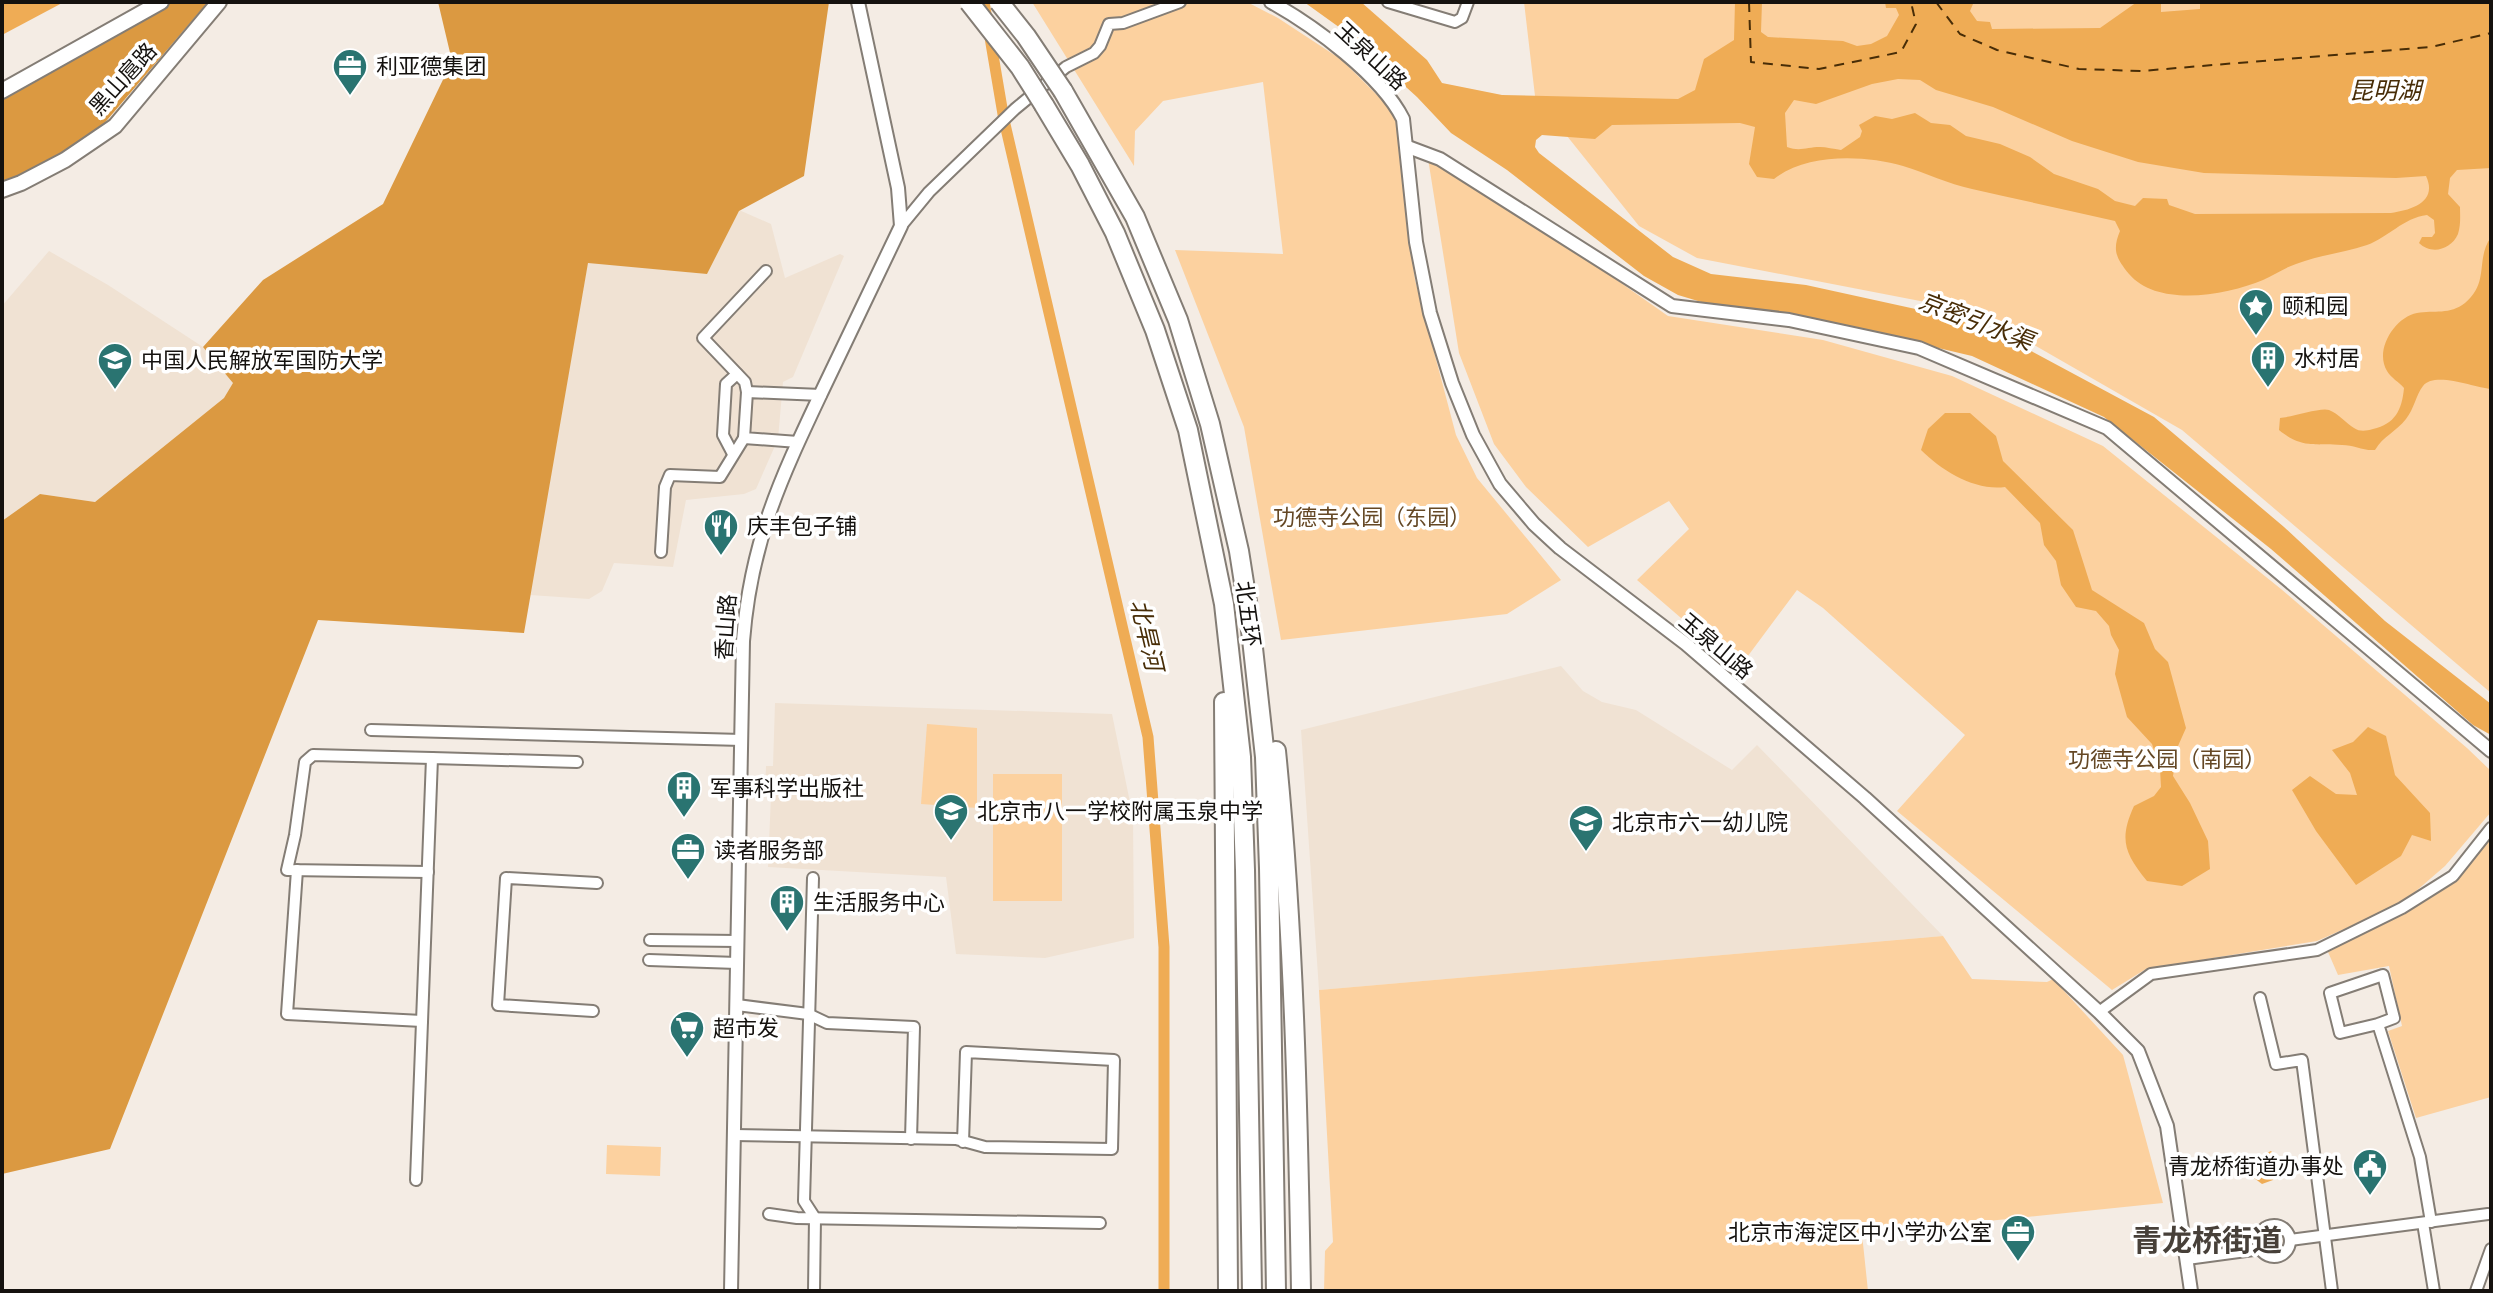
<svg xmlns="http://www.w3.org/2000/svg" width="2493" height="1293" viewBox="0 0 2493 1293" font-family="Helvetica,'Noto Sans SC',sans-serif">
	<rect width="100%" height="100%" fill="#f4ece4"/>
	<g fill="#f0e2d3">
		<path d="M739,210L771,224L785,278L840,254L844,256L793,377L783,382L778,439L756,489L744,494L686,500L673,567L614,563L602,591L589,599L530,595L588,262L707,274Z"/>
		<path d="M49,251L108,285L203,347L234,383L224,398L95,502L40,494L2,521V306Z"/>
		<path d="M1561,666L1583,691L1602,702L1636,710L1732,770L1757,745L1943,936L1319,990L1301,730Z"/>
		<path d="M775,703L1112,714L1133,817L1134,938L1045,958L956,954L946,877L768,867L771,795L765,794L766,766H773Z"/>
	</g>
	<g fill="#fcd19f">
		<path d="M1032,2H1247L1278,18L1342,60L1394,112L1407,183L1404,197L1415,280L1456,435L1477,478L1561,580L1507,614L1281,640L1244,427L1175,250L1283,254L1263,82L1163,101L1135,131L1134,166Z"/>
		<path d="M1524,2H2491V693L2182,430L1977,312L1697,258L1639,226L1535,96Z"/>
		<path d="M1426,146L1668,316L1823,340L1952,376L2103,446L2281,589L2467,748L2491,771V812L2445,866L2401,904L2317,941L2146,969L2112,990L1897,811L1965,735L1823,608L1797,590L1739,668L1637,580L1689,529L1669,501L1588,547L1526,487L1494,444L1459,353Z"/>
		<path d="M927,724L977,728V808L921,804Z"/>
		<rect x="993" y="774" width="69" height="127"/>
		<path d="M2490,836L2491,1097L2416,1118L2388,1031L2402,1026L2389,966L2338,975L2328,952L2381,924L2453,881Z"/>
		<path d="M1943,936L1972,979L2047,982L2053,979L2123,1055L2163,1203L1862,1234L1868,1291H1324L1325,1251L1333,1242L1319,990Z"/>
		<path d="M607,1145L661,1147L660,1176L606,1174Z"/>
	</g>
	<g fill="#db9941">
		<path d="M171,2H208L102,126L48,162L2,185V97Z"/>
		<path d="M438,2H829L804,176L739,211L707,274L588,263L524,633L318,620L110,1149L2,1174V521L40,494L95,502L224,398L233,383L203,347L263,280L383,204L452,61Z"/>
	</g>
	<g fill="#efac55" fill-rule="evenodd">
		<path d="M2,2H64L2,35Z"/>
		<path d="M1304,2H1361L1427,60L1442,83L1502,95L1678,99L1695,90L1704,59L1734,40L1735,2H1762L1761,32L1768,37L1843,41L1857,46L1871,44L1887,36L1899,15L1896,8H1886L1885,2H1969L1973,4L1970,11L1977,21L1990,22L1992,29L2100,28L2137,2H2161V12L2200,9V2H2491V168L2457,170L2450,178L2448,194L2460,207C2460,215 2461,225 2458,234C2451,250 2431,255 2419,243L2422,237H2432L2435,233L2434,220L2427,215C2403,218 2389,237 2367,245C2344,253 2319,255 2296,264C2284,268 2274,275 2263,280C2227,295 2158,308 2129,274C2116,258 2112,250 2120,231L2115,221C2068,210 2020,200 1972,189C1948,184 1926,173 1903,166C1864,155 1807,153 1774,179L1757,177L1749,164L1755,127L1740,123L1612,125L1595,139L1542,135L1536,140L1535,147L1539,153L1673,257L1711,274L1806,285L1952,317L2005,337L2154,417L2284,527L2385,621L2491,704V735L2473,725L2271,549L2104,417L1972,356L1808,317L1708,304L1678,295L1644,276L1507,170L1451,133L1417,97L1343,30ZM1898,79L1920,80L1936,90L1993,107L2072,141L2138,162L2204,173L2396,178L2426,176C2438,202 2412,210 2391,213L2195,214L2169,205L2167,199L2143,198L2135,206L2115,201L2098,189L2054,174L2030,157L2000,144L1966,136L1950,125L1931,123L1915,113L1892,119L1875,116L1859,125L1862,131L1860,137L1841,150C1834,149 1826,147 1820,147C1807,147 1800,152 1787,147L1785,113L1794,100L1816,104L1872,84Z"/>
		<path d="M2491,237V389C2475,388 2435,371 2423,386C2416,395 2414,409 2406,419C2396,432 2383,436 2375,450C2363,451 2354,445 2342,445C2315,443 2302,449 2279,430L2280,418C2292,417 2321,407 2329,410C2339,414 2346,423 2354,428C2360,432 2366,431 2373,429C2395,424 2402,410 2404,388C2399,382 2391,378 2387,371C2374,350 2395,317 2417,313C2434,310 2450,315 2465,303C2490,282 2475,260 2491,237Z"/>
		<path d="M1945,413H1970L1996,436L2003,461L2073,530L2092,590L2144,623L2155,649L2168,662L2186,728L2178,746L2173,776L2190,803L2208,841L2210,869L2182,886L2147,881C2124,853 2119,839 2134,806L2154,796L2161,787L2160,769L2152,744L2127,717L2115,674L2119,650L2111,635L2109,626L2096,611L2076,607L2061,585L2056,561L2044,545L2040,523L2005,487C1975,491 1942,471 1921,450L1928,429Z"/>
		<path d="M2368,727L2386,736L2395,775L2430,813L2431,841L2412,835L2401,856L2356,885L2316,831L2292,790L2310,776L2336,794L2357,795L2350,773L2332,750L2353,742Z"/>
		<path d="M2271,1151L2279,1160L2273,1180L2262,1184L2254,1178L2257,1157Z"/>
	</g>
	<g fill="none" stroke-linecap="round" stroke-linejoin="round">
		<path stroke="#efac55" stroke-width="11" d="M984,2L1004,120L1148,737L1164,947V1291"/>
		<g stroke="#482d07" stroke-width="2" stroke-dasharray="10 8" stroke-linecap="butt">
			<path d="M1749,2L1751,62L1819,69L1901,52L1916,24L1911,2"/>
			<path d="M1936,2L1960,34L1997,50L2079,69L2141,71L2431,47L2491,33"/>
		</g>
		<g stroke="#847d75" stroke-width="14">
			<g id="minor">
				<path d="M1388,2L1455,22L1462,18L1468,2"/>
				<path d="M901,226L929,192L1015,109L1066,67L1094,53L1100,46L1109,24L1123,23L1180,2"/>
				<path d="M747,392L745,382L703,338L766,271"/>
				<path d="M798,442L744,438L747,392L821,395"/>
				<path d="M733,454L723,435L726,384L737,374"/>
				<path d="M661,552L665,487L670,475L720,477L744,438"/>
				<path d="M371,730L742,740"/>
				<path d="M297,870L287,1014L422,1021"/>
				<path d="M428,872L287,870L295,835L305,762L313,755L432,758"/>
				<path d="M813,878L804,1201L815,1218L814,1291"/>
				<path d="M650,940L738,941"/>
				<path d="M649,960L737,963"/>
				<path d="M2260,998L2276,1064L2302,1060L2332,1291"/>
				<path d="M737,1005L808,1014L827,1023L914,1027L911,1139"/>
				<path d="M593,1011L498,1005L506,878L597,883"/>
				<path d="M2099,1012L2151,974L2317,950L2402,908L2453,876L2491,828"/>
				<path d="M2378,1024L2394,1018L2383,975L2330,993L2340,1033L2378,1024L2420,1157L2431,1222"/>
				<path d="M734,1135L956,1139L985,1147L1112,1149L1114,1060L966,1052L963,1142"/>
				<path d="M416,1180L432,758L577,762"/>
				<path d="M769,1214L797,1218L1100,1223"/>
				<path d="M2423,1223L2434,1291"/>
				<circle cx="2274" cy="1241" r="16"/>
				<path d="M2290,1240L2488,1214"/>
				<path d="M2185,1246L2259,1237"/>
				<path d="M2187,1259L2261,1249"/>
				<path d="M2476,1291L2491,1249"/>
			</g>
		</g>
		<g stroke="#847d75" stroke-width="16">
			<g id="tertiary">
				<path d="M1271,2C1314,26 1381,75 1403,119L1416,242L1430,313L1452,383L1473,435L1500,484L1534,524L1560,548L1686,644L1865,798L2099,1012L2138,1051L2167,1126L2191,1291"/>
				<path d="M1408,147L1440,159L1672,306L1789,320L1919,348L2107,428L2491,751"/>
				<path d="M731,1291L743,641C751,539 782,476 824,387C850,333 875,280 901,226L898,188L858,2"/>
			</g>
		</g>
		<g stroke="#847d75" stroke-width="18">
			<g id="secondary">
				<path d="M2,91L161,2"/>
				<path d="M2,190L21,183L65,160L115,126L219,2"/>
			</g>
		</g>
		<g stroke="#847d75" stroke-width="22">
			<g id="motorway">
				<path d="M1063,91L1135,217L1178,320L1210,424L1239,551L1250,621L1265,757L1269,868L1276,1291"/>
				<path d="M1044,105L1080,165L1115,233L1155,330L1188,430L1224,604L1241,757L1245,870L1252,1291"/>
				<path d="M1224,702L1228,1291"/>
				<path d="M1276,751C1294,930 1298,1110 1301,1291"/>
			</g>
		</g>
		<use href="#minor" stroke="#fff" stroke-width="10"/>
		<use href="#tertiary" stroke="#fff" stroke-width="12"/>
		<use href="#secondary" stroke="#fff" stroke-width="14"/>
		<use href="#motorway" stroke="#fff" stroke-width="18"/>
		<g stroke="#847d75" stroke-width="22" stroke-linecap="butt">
			<g id="motorway-bridge">
				<path d="M969,2L1020,67L1044,105"/>
				<path d="M999,2L1026,36L1063,91"/>
			</g>
		</g>
		<use href="#motorway-bridge" stroke="#fff" stroke-width="18"/>
	</g>
	<defs>
		<g id="office-pin" transform="scale(1.8)"><path d="M0 17L-7.5 6A9.5 9.5 0 1 1 7.5 6Z" fill="#2a7471" stroke="#fff"/><path d="M-6-3h4V-5.5h4V-3h4V5H-6ZM-1-4.5V-3h2v-1.5ZM-6 0V1H6V0Z" fill="#fff"/></g>
		<g id="sight-pin" transform="scale(1.8)"><path d="M0 17L-7.5 6A9.5 9.5 0 1 1 7.5 6Z" fill="#2a7471" stroke="#fff"/><path d="M0-6L1.8-2.2L6-1.7L2.9 1.2L3.7 5.4L0 3.3L-3.7 5.4L-2.9 1.2L-6-1.7L-1.8-2.2Z" fill="#fff"/></g>
		<g id="building-pin" transform="scale(1.8)"><path d="M0 17L-7.5 6A9.5 9.5 0 1 1 7.5 6Z" fill="#2a7471" stroke="#fff"/><path d="M-4-6H4V6H1V3H-1V6H-4ZM-2.5-4.3h1.7v1.8h-1.7ZM.8-4.3h1.7v1.8H.8ZM-2.5-1h1.7V.8h-1.7ZM.8-1h1.7V.8H.8Z" fill="#fff"/></g>
		<g id="university-pin" transform="scale(1.8)"><path d="M0 17L-7.5 6A9.5 9.5 0 1 1 7.5 6Z" fill="#2a7471" stroke="#fff"/><path d="M0-5L7-2L0 1L-7-2ZM-4 1L0 2.5L4 1V4Q0 6-4 4Z" fill="#fff"/></g>
		<g id="restaurant-pin" transform="scale(1.8)"><path d="M0 17L-7.5 6A9.5 9.5 0 1 1 7.5 6Z" fill="#2a7471" stroke="#fff"/><path d="M-5-6h1v4h1v-4h1v4h1v-4h1v5L-1.5 .5V6h-2V.5L-5-1ZM5-6V6H3V1.5H1.5Q1.5-4 5-6Z" fill="#fff"/></g>
		<g id="school-pin" transform="scale(1.8)"><path d="M0 17L-7.5 6A9.5 9.5 0 1 1 7.5 6Z" fill="#2a7471" stroke="#fff"/><path d="M0-5L7-2L0 1L-7-2ZM-4 1L0 2.5L4 1V4Q0 6-4 4Z" fill="#fff"/></g>
		<g id="supermarket-pin" transform="scale(1.8)"><path d="M0 17L-7.5 6A9.5 9.5 0 1 1 7.5 6Z" fill="#2a7471" stroke="#fff"/><path d="M-6-5.5h2.5l.6 2H6L4.5 2H-2.5L-4.4-4H-6ZM-1.5 3.2a1.3 1.3 0 1 0 .1 0ZM3 3.2a1.3 1.3 0 1 0 .1 0Z" fill="#fff"/></g>
		<g id="civic-pin" transform="scale(1.8)"><path d="M0 17L-7.5 6A9.5 9.5 0 1 1 7.5 6Z" fill="#2a7471" stroke="#fff"/><path d="M-.6-6.5H3V-4.5H.6V-3L4-1V1h2V6H-6V1h2V-1L-.6-3ZM-1.2 2.5V6h2.4V2.5Z" fill="#fff"/></g>
	</defs>
	<g fill-rule="evenodd">
		<use href="#office-pin" x="350" y="66"/>
		<use href="#sight-pin" x="2256" y="306"/>
		<use href="#building-pin" x="2268" y="358"/>
		<use href="#university-pin" x="115" y="360"/>
		<use href="#restaurant-pin" x="721" y="526"/>
		<use href="#building-pin" x="684" y="788"/>
		<use href="#school-pin" x="951" y="811"/>
		<use href="#school-pin" x="1586" y="822"/>
		<use href="#office-pin" x="688" y="850"/>
		<use href="#building-pin" x="787" y="902"/>
		<use href="#supermarket-pin" x="687" y="1028"/>
		<use href="#civic-pin" x="2370" y="1166"/>
		<use href="#office-pin" x="2018" y="1232"/>
	</g>
	<g text-anchor="middle" dominant-baseline="central" stroke-width="7" stroke-linejoin="round" paint-order="stroke">
		<g font-size="22" fill="#15120f" stroke="#fff">
			<text transform="translate(1371 56) rotate(43)">玉泉山路</text>
			<text transform="translate(123 79) rotate(-48)">黑山扈路</text>
			<text transform="translate(1248 614) rotate(82)">北五环</text>
			<text transform="translate(726 627) rotate(-86)">香山路</text>
			<text transform="translate(1716 646) rotate(40)">玉泉山路</text>
		</g>
		<g font-size="22" fill="#15120f" stroke="#fff" text-anchor="start">
			<text x="376" y="66">利亚德集团</text>
			<text x="2282" y="306">颐和园</text>
			<text x="2294" y="358">水村居</text>
			<text x="141" y="360">中国人民解放军国防大学</text>
			<text x="747" y="526">庆丰包子铺</text>
			<text x="710" y="788">军事科学出版社</text>
			<text x="977" y="811">北京市八一学校附属玉泉中学</text>
			<text x="1612" y="822">北京市六一幼儿院</text>
			<text x="714" y="850">读者服务部</text>
			<text x="813" y="902">生活服务中心</text>
			<text x="713" y="1028">超市发</text>
			<text x="2344" y="1166" text-anchor="end">青龙桥街道办事处</text>
			<text x="1992" y="1232" text-anchor="end">北京市海淀区中小学办公室</text>
		</g>
		<g font-size="22" fill="#654825" stroke="#fff">
			<text x="1372" y="517">功德寺公园（东园）</text>
			<text x="2167" y="759">功德寺公园（南园）</text>
		</g>
		<g font-size="24" font-style="italic" fill="#482d07" stroke="#fff">
			<text x="2385" y="90">昆明湖</text>
			<text transform="translate(1976 321) rotate(21)">京密引水渠</text>
			<text transform="translate(1147 635) rotate(77)">北旱河</text>
		</g>
		<g font-size="30" font-weight="bold" fill="#474039" stroke="#fff">
			<text x="2207" y="1240">青龙桥街道</text>
		</g>
	</g>
	<rect width="2493" height="1293" fill="none" stroke="#15120f" stroke-width="8"/>
</svg>
